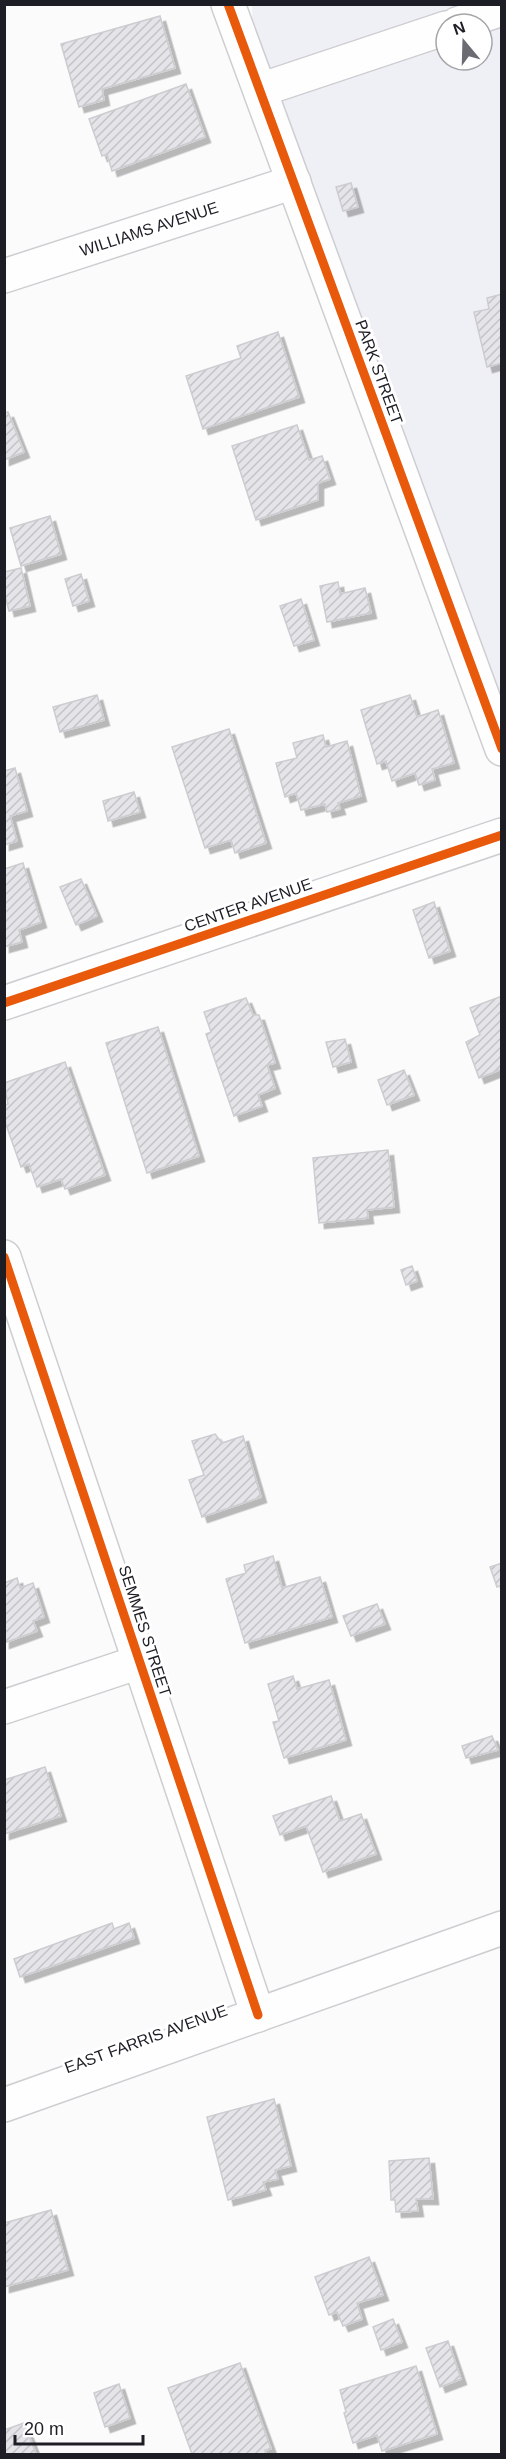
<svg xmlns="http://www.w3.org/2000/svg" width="506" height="2459" viewBox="0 0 506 2459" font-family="Arial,sans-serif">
	<defs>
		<pattern id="building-hatch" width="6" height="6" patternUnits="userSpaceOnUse" patternTransform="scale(1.5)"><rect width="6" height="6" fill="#e4e4e9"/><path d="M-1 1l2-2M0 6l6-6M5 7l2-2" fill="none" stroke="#c3c3c8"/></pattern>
		<filter id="shadow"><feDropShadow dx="5.5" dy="5.5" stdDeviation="0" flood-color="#0004"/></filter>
	</defs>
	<rect width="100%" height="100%" fill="#fbfbfb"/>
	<path fill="#efeff6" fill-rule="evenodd" d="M252,5H501V728L256,100ZM446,24H482V60H446Z"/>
	<g fill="url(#building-hatch)" stroke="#cdcdd1" stroke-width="1.5" filter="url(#shadow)">
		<path d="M160,16L175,68L102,89L104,100L79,107L61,44Z"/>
		<path d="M186,84L205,137L112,171L107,154L102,156L89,119Z"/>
		<path d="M351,183L358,207L343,211L336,187Z"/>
		<path d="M502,294V363L487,367L474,312L489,309L487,298Z"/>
		<path d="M278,332L299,397L203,429L186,376L241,358L237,346Z"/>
		<path d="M8,412L24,452L4,460V413Z"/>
		<path d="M297,425L309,460L322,456L330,479L318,483V500L256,520L232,446Z"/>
		<path d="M50,516L61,554L21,566L10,528Z"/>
		<path d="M21,568L30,606L9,611L4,592V572Z"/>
		<path d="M81,574L89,601L73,606L65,579Z"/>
		<path d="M338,582L340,594L365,588L371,613L327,622L320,586Z"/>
		<path d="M301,599L314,640L294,646L280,606Z"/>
		<path d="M97,695L104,720L60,732L53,707Z"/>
		<path d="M410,695L417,717L438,710L454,763L432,769L435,780L419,785L415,773L392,781L386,761L377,764L361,710Z"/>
		<path d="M229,729L266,843L235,853L231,840L205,848L172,747Z"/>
		<path d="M323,735L326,747L347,741L361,796L338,803L340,809L327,812L325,804L301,810L296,793L285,797L276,763L297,758L293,743Z"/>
		<path d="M15,768L27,811L10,816L17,841L4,845V771Z"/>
		<path d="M134,792L140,812L108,821L103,801Z"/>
		<path d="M23,863L41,922L19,930L22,942L4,947V869Z"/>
		<path d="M81,879L97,916L76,925L60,887Z"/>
		<path d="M434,902L450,951L429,958L413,910Z"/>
		<path d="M502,996V1069L479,1078L466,1042L480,1035L470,1008Z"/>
		<path d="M246,998L253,1015H259L275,1063L267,1065L275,1088L258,1095L262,1106L234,1116L206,1034L211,1032L204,1012Z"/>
		<path d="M158,1027L199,1156L147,1173L106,1043Z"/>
		<path d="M345,1039L351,1062L333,1067L326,1042Z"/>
		<path d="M65,1062L105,1175L65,1189L61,1179L37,1187L29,1164L21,1167L4,1119V1105L8,1104L4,1083Z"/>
		<path d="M404,1070L414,1095L387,1105L378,1080Z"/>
		<path d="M388,1150L394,1207L367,1210L368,1218L319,1223L313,1158Z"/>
		<path d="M412,1266L417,1281L406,1285L401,1270Z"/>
		<path d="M215,1434L222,1443L243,1436L261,1497L202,1517L189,1480L204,1475L192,1441Z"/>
		<path d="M273,1556L282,1588L320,1577L332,1617L245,1643L226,1579L246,1573L244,1565Z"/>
		<path d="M502,1563V1585L497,1587L490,1567Z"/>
		<path d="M17,1578L20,1588L33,1583L44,1617L33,1621L37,1631L4,1643V1583Z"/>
		<path d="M377,1604L385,1624L351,1636L343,1616Z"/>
		<path d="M293,1676L297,1689L329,1680L346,1740L284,1758L273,1722L279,1721L268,1684Z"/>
		<path d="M492,1736L498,1750L466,1758L462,1746Z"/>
		<path d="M45,1767L61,1816L4,1834V1780Z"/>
		<path d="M331,1796L340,1821L361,1814L376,1854L323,1872L306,1826L280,1835L273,1816Z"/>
		<path d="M112,1923L114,1929L129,1923L134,1938L20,1977L14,1959Z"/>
		<path d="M274,2099L291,2166L275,2170L278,2179L263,2182L266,2190L228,2200L207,2117Z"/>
		<path d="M429,2158L433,2199H416L418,2211L396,2212L395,2200H391L389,2161Z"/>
		<path d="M51,2210L68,2270L4,2287V2223Z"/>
		<path d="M369,2257L383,2295L357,2303L362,2319L343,2326L337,2312L329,2315L315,2277Z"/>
		<path d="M393,2319L402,2342L381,2350L373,2327Z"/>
		<path d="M448,2341L461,2379L440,2387L426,2348Z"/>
		<path d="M240,2363L271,2449L265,2450L266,2454H192L168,2388Z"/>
		<path d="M416,2366L437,2434L382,2451L377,2435L353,2443L344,2413L346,2412L340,2390Z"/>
		<path d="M119,2384L130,2418L105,2427L94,2393Z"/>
		<path d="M24,2423L36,2454H4V2430Z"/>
	</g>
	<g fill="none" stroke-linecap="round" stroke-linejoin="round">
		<g stroke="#ceced2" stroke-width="36">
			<g id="minor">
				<path d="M228,4L502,749"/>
				<path d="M457,24L502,9"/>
				<path d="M260,90L446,28"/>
				<path d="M4,276L294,182"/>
				<path d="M4,1003L502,835"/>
				<path d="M4,1257L258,2015"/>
				<path d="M4,1707L139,1662"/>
				<path d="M4,2105L502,1928"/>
			</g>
		</g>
		<use href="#minor" stroke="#fefefe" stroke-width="33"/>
		<g stroke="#fff" stroke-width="13">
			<g id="cycleway">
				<path d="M228,4L502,749"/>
				<path d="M4,1003L502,835"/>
				<path d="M4,1257L258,2015"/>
			</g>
		</g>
		<use href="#cycleway" stroke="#e8590c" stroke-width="9"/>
	</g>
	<g text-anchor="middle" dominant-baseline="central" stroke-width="6" stroke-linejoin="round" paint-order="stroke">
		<g font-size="16" fill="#1d1d26" stroke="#fff">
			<text transform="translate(149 229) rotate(-18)">WILLIAMS AVENUE</text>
			<text transform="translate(379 372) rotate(70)">PARK STREET</text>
			<text transform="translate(248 905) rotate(-19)">CENTER AVENUE</text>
			<text transform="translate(145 1631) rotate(72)">SEMMES STREET</text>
			<text transform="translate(146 2039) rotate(-20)">EAST FARRIS AVENUE</text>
		</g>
	</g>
	<rect width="506" height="2459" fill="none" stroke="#1d1d26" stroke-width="12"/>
	<g transform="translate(464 42) rotate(341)"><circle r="28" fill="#ffffff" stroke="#a5a5a8" stroke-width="1.5"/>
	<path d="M0-4.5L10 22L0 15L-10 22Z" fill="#6b6b71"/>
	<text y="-9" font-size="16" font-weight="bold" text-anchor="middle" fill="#1d1d26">N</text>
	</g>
	<path d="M15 2435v9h128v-9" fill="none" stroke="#1d1d26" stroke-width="3"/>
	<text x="24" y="2435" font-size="18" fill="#1d1d26" stroke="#ffffff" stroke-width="4.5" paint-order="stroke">20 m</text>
</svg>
